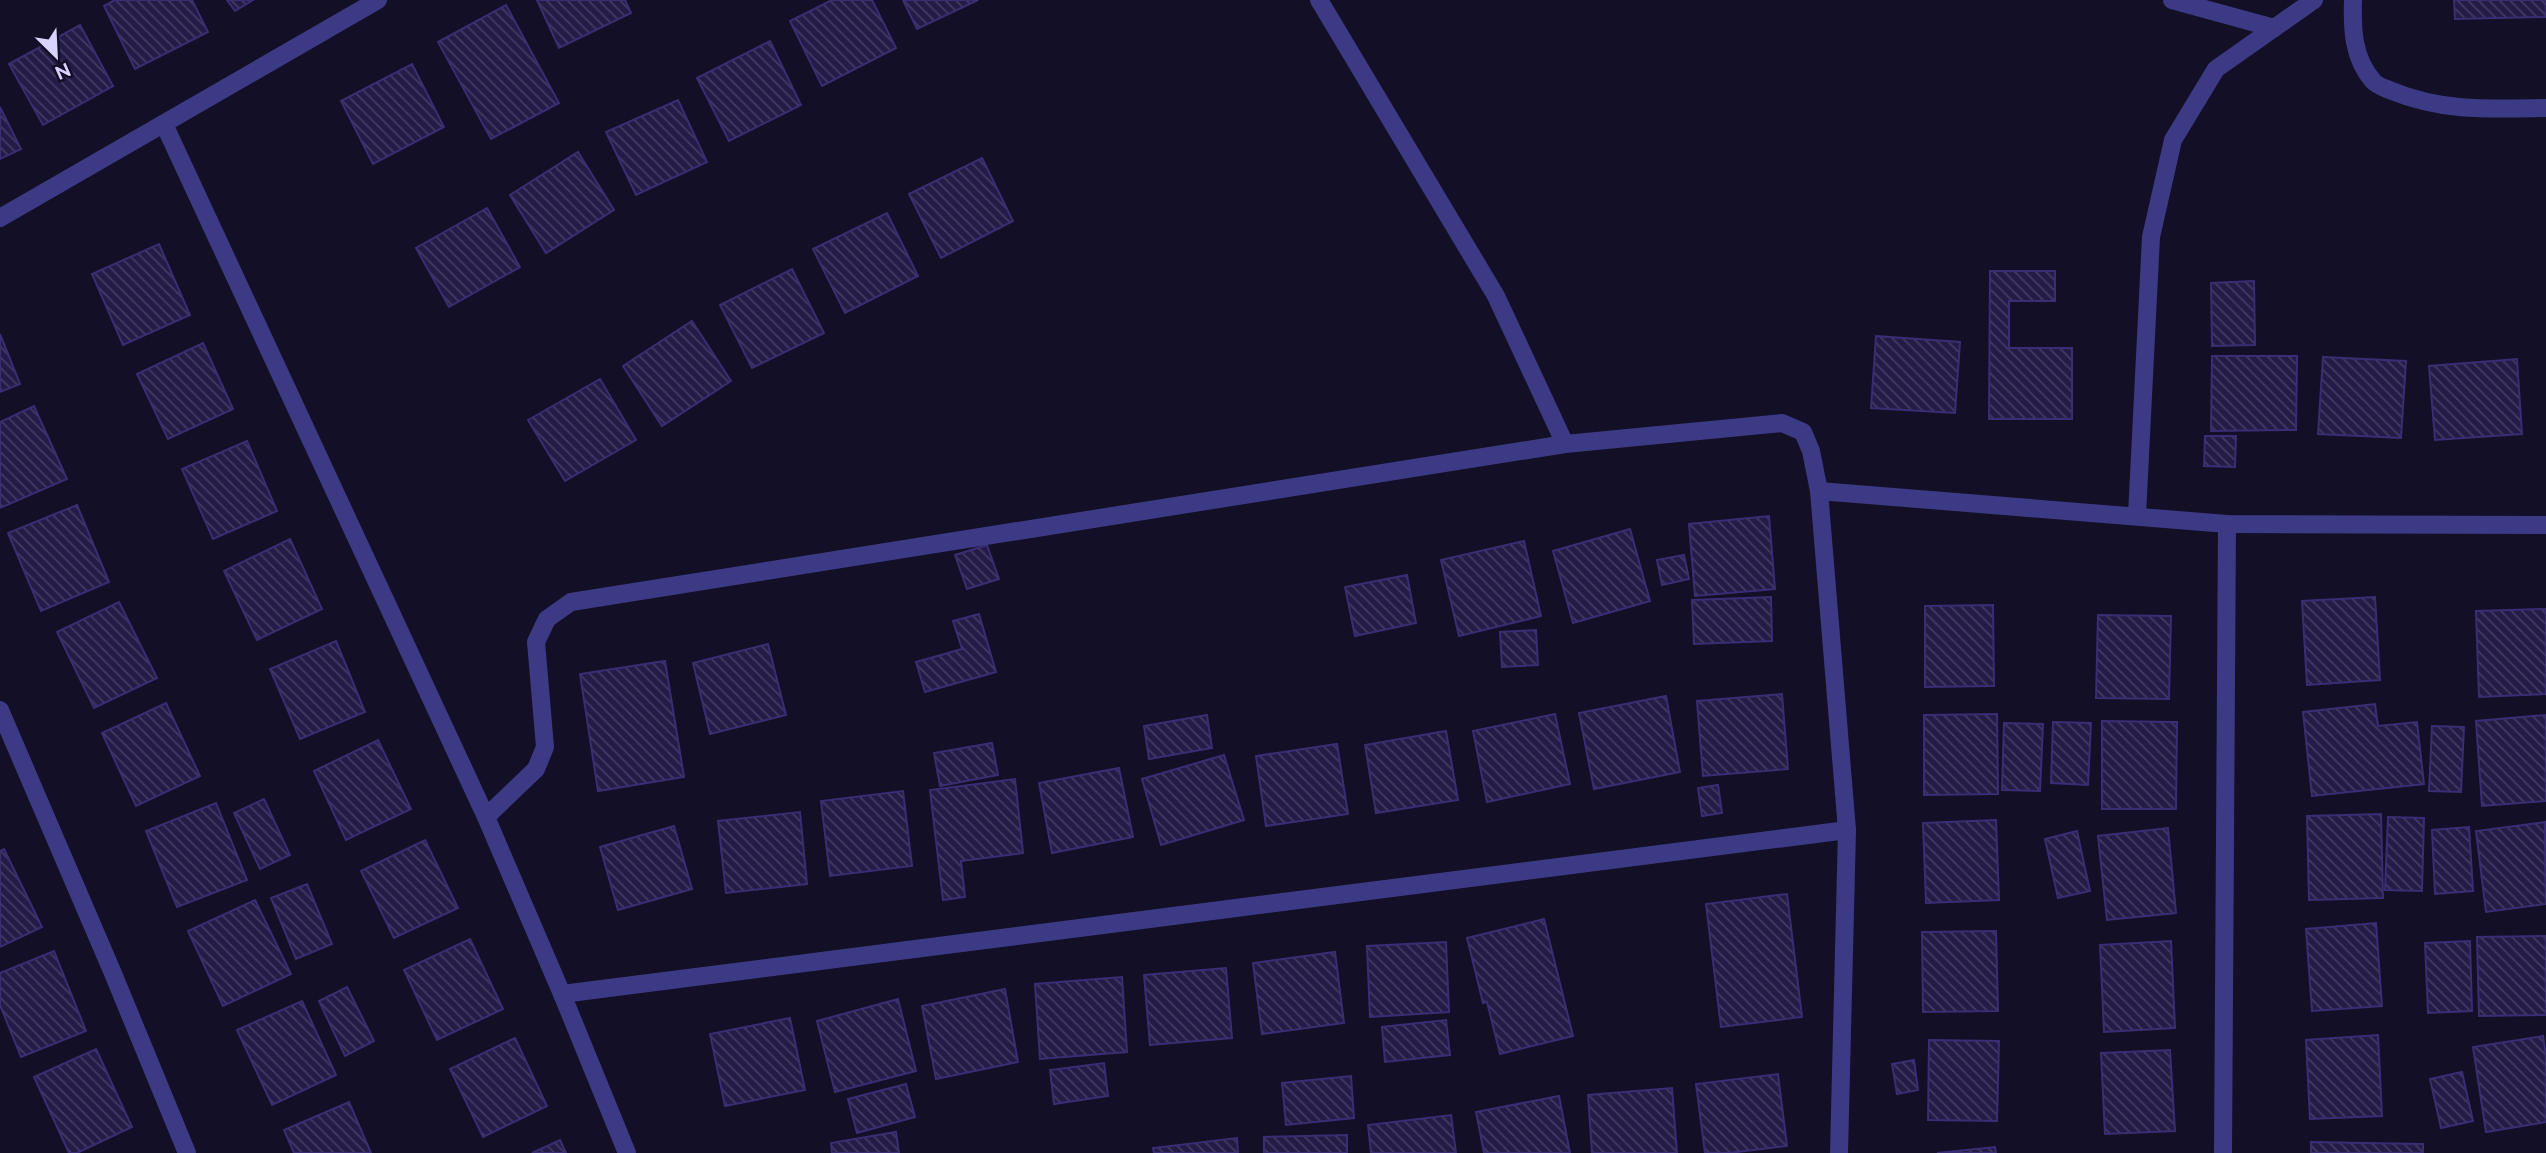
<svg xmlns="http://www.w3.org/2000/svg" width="2546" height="1153" viewBox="0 0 2546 1153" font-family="Raleway,sans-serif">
	<defs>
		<pattern id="building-back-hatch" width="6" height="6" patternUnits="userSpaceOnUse" patternTransform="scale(1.75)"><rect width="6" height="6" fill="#241b47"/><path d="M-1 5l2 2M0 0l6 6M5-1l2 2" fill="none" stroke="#433b63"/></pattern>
	</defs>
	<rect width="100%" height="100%" fill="#130f26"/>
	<g fill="url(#building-back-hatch)" stroke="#3b2d73" stroke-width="2">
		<path d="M115,0H192L208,32L135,69L104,6Z"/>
		<path d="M227,0H253L235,11Z"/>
		<path d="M537,0H625L631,13L559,48Z"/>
		<path d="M832,0H872L896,48L822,86L790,21Z"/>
		<path d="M903,0H978L917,29Z"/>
		<path d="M2454,0H2546V17L2455,19Z"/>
		<path d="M506,5L559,103L491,139L438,42Z"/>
		<path d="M80,25L113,86L43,125L9,64Z"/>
		<path d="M770,41L801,105L729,141L697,78Z"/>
		<path d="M412,64L444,127L373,164L341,101Z"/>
		<path d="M678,100L707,162L636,195L606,132Z"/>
		<path d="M0,107L21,149L0,159Z"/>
		<path d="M578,152L614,210L546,253L510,195Z"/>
		<path d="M982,158L1013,221L941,258L909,194Z"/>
		<path d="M487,208L520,267L449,307L416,248Z"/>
		<path d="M887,213L918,276L845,313L813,249Z"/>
		<path d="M159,244L190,315L123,345L92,274Z"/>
		<path d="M792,269L824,333L752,368L720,305Z"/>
		<path d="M1990,271H2055V301H2009V348H2072V419H1989Z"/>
		<path d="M2254,281L2255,345L2212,346L2211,283Z"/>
		<path d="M692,321L731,381L662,426L623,366Z"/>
		<path d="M0,334L20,384L0,392Z"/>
		<path d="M1876,336L1960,342L1955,413L1871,408Z"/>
		<path d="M203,343L233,409L168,439L137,374Z"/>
		<path d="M2212,356H2297L2296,430L2211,431Z"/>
		<path d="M2323,357L2406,361L2401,438L2318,434Z"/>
		<path d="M2517,359L2522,434L2435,440L2429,366Z"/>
		<path d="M600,379L636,440L565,481L528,420Z"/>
		<path d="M34,406L67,479L0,508V422Z"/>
		<path d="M2205,436H2236L2235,467L2204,466Z"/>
		<path d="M247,441L277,511L213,539L182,469Z"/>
		<path d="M77,505L109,582L41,611L8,533Z"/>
		<path d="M1769,516L1775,589L1695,596L1689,524Z"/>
		<path d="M1630,529L1650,601L1573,623L1553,551Z"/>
		<path d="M290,539L322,609L257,640L224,571Z"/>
		<path d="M1524,541L1541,616L1459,636L1441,560Z"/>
		<path d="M987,545L999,579L967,589L955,555Z"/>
		<path d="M1684,555L1689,579L1662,585L1657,560Z"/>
		<path d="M1407,575L1416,623L1355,636L1345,587Z"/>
		<path d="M1771,597L1772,641L1694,644L1692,600Z"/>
		<path d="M2375,597L2380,680L2307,685L2302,601Z"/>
		<path d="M119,602L157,678L94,708L57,632Z"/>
		<path d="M1993,605L1994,686L1925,687V606Z"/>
		<path d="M2546,609V694L2479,697L2476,611Z"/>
		<path d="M979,614L996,672L925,692L916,662L962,649L953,621Z"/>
		<path d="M2098,615L2171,616L2169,699L2096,698Z"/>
		<path d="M1536,630L1538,665L1502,667L1500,632Z"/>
		<path d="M336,641L365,712L300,739L270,669Z"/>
		<path d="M768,644L786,715L710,734L693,663Z"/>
		<path d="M665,661L684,777L598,791L580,674Z"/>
		<path d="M1782,694L1788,769L1703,776L1697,701Z"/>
		<path d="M1666,696L1680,772L1594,789L1579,713Z"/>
		<path d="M166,703L200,776L136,806L102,733Z"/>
		<path d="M2375,704L2378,726L2417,722L2424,784L2312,796L2303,712Z"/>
		<path d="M1555,714L1570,784L1487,802L1473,731Z"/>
		<path d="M1997,714L1998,794L1924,795V715Z"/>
		<path d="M1207,715L1212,748L1149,759L1144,726Z"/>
		<path d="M2546,715V801L2482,806L2476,721Z"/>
		<path d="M2102,721L2177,722L2176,809H2102Z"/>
		<path d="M2053,722L2091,723L2088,785L2051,783Z"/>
		<path d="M2004,723L2043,724L2040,791L2002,790Z"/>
		<path d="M2432,726L2464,727L2461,792L2429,791Z"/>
		<path d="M1446,731L1458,800L1376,813L1365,745Z"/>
		<path d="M378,740L411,809L346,840L314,771Z"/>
		<path d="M992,743L998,775L940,786L934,753Z"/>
		<path d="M1337,744L1348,814L1266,826L1256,756Z"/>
		<path d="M1224,755L1244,820L1161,845L1142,779Z"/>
		<path d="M1119,768L1133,837L1052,853L1039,783Z"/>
		<path d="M1015,779L1023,853L961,861L965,897L943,900L930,790Z"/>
		<path d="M1718,785L1722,813L1702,816L1698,788Z"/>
		<path d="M903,791L912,866L830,876L821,801Z"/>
		<path d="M264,799L290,855L260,869L234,813Z"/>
		<path d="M216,803L247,880L177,907L146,831Z"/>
		<path d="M800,812L807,884L726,893L718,821Z"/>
		<path d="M2381,814L2383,898L2309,900L2307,816Z"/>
		<path d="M2388,817L2424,818L2422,891L2385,890Z"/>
		<path d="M1996,820L1999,900L1926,903L1923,823Z"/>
		<path d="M2545,822L2546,904L2486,912L2476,831Z"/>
		<path d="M674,826L692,889L618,910L600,847Z"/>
		<path d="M2469,827L2473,891L2435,894L2432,830Z"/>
		<path d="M2168,828L2176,913L2107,920L2098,836Z"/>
		<path d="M2077,831L2090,891L2058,898L2045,839Z"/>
		<path d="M425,840L458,908L394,938L361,871Z"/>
		<path d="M4,849L42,927L0,947V851Z"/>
		<path d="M307,884L332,944L296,959L271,898Z"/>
		<path d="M1787,894L1802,1017L1721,1027L1706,904Z"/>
		<path d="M255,900L291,974L223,1006L188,931Z"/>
		<path d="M1544,919L1573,1036L1500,1054L1487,1002L1483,1003L1467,938Z"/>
		<path d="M2376,923L2382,1006L2312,1011L2306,929Z"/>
		<path d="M1996,931L1998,1011L1923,1012L1922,932Z"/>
		<path d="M2546,936V1015L2479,1016L2477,937Z"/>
		<path d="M470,939L503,1009L437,1040L404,970Z"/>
		<path d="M2171,941L2175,1028L2104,1032L2100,945Z"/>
		<path d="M2470,941L2472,1011L2428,1013L2425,943Z"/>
		<path d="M1446,942L1449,1012L1370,1017L1367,946Z"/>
		<path d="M54,951L86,1031L21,1057L0,1005V973Z"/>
		<path d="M1335,952L1344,1023L1262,1034L1253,963Z"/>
		<path d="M1226,968L1232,1038L1150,1045L1144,975Z"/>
		<path d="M1122,977L1127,1052L1040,1059L1035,984Z"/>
		<path d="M347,987L374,1041L345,1056L319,1001Z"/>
		<path d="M1005,989L1018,1062L936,1079L922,1006Z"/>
		<path d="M898,999L916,1071L835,1092L817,1021Z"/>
		<path d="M302,1001L336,1075L272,1105L237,1030Z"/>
		<path d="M790,1018L805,1090L725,1106L710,1034Z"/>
		<path d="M1446,1020L1450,1055L1385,1062L1382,1027Z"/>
		<path d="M2378,1035L2382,1116L2310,1119L2306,1040Z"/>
		<path d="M2543,1036L2546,1056V1122L2486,1132L2473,1047Z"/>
		<path d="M515,1038L547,1106L483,1137L450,1069Z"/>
		<path d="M1929,1040L1999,1041L1997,1121L1928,1120Z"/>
		<path d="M96,1049L132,1127L77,1153H69L34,1077Z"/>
		<path d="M2170,1050L2175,1131L2105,1134L2101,1053Z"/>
		<path d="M1914,1060L1918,1090L1897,1094L1892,1064Z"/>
		<path d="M1104,1063L1108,1096L1054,1104L1050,1070Z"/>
		<path d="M2462,1072L2473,1121L2441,1128L2430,1079Z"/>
		<path d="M1778,1074L1787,1146L1729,1153H1705L1696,1084Z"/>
		<path d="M1351,1076L1354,1118L1286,1125L1282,1083Z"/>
		<path d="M906,1084L915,1117L857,1133L848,1099Z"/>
		<path d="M1672,1088L1677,1153H1592L1588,1095Z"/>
		<path d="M1559,1096L1570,1153H1484L1476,1112Z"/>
		<path d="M349,1102L371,1153H294L284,1130Z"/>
		<path d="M1451,1115L1456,1153H1371L1368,1125Z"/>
		<path d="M896,1132L899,1153H832L831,1143Z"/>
		<path d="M1347,1135V1153H1264V1137Z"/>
		<path d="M1237,1138L1238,1153H1154L1153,1148Z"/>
		<path d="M560,1140L566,1153H532Z"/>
		<path d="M2311,1142L2423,1144V1153H2311Z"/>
		<path d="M1995,1147L1996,1153H1937Z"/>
	</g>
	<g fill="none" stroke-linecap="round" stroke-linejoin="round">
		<g stroke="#3d3a85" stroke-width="18">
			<path d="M1319,0L1496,296L1565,444"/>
			<path d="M2172,0L2274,28"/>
			<path d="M2137,515L2151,237L2173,140L2216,69L2314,0"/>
		</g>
		<g stroke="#3d3a85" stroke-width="18">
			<path d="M2353,0C2352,29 2353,58 2373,81C2377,86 2385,88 2392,91C2443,112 2491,109 2546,108"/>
			<path d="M164,124L486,817L562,994L627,1153"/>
			<path d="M0,218L378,0"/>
			<path d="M0,710L112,971L187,1153"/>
			<path d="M486,817L536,769L545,747L536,642L547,619L571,602L1565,444L1782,423L1803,432L1811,451L1819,491"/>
			<path d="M562,994L1847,830"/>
			<path d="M1839,1153L1847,830L1819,491L2227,524L2546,525"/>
			<path d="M2223,1153L2227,524"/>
		</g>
	</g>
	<g transform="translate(56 56) rotate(156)" stroke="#130f26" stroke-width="5" paint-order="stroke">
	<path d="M0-5L12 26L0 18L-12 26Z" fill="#d9d4ff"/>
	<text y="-10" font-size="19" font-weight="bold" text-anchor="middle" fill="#d9d4ff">N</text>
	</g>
</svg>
